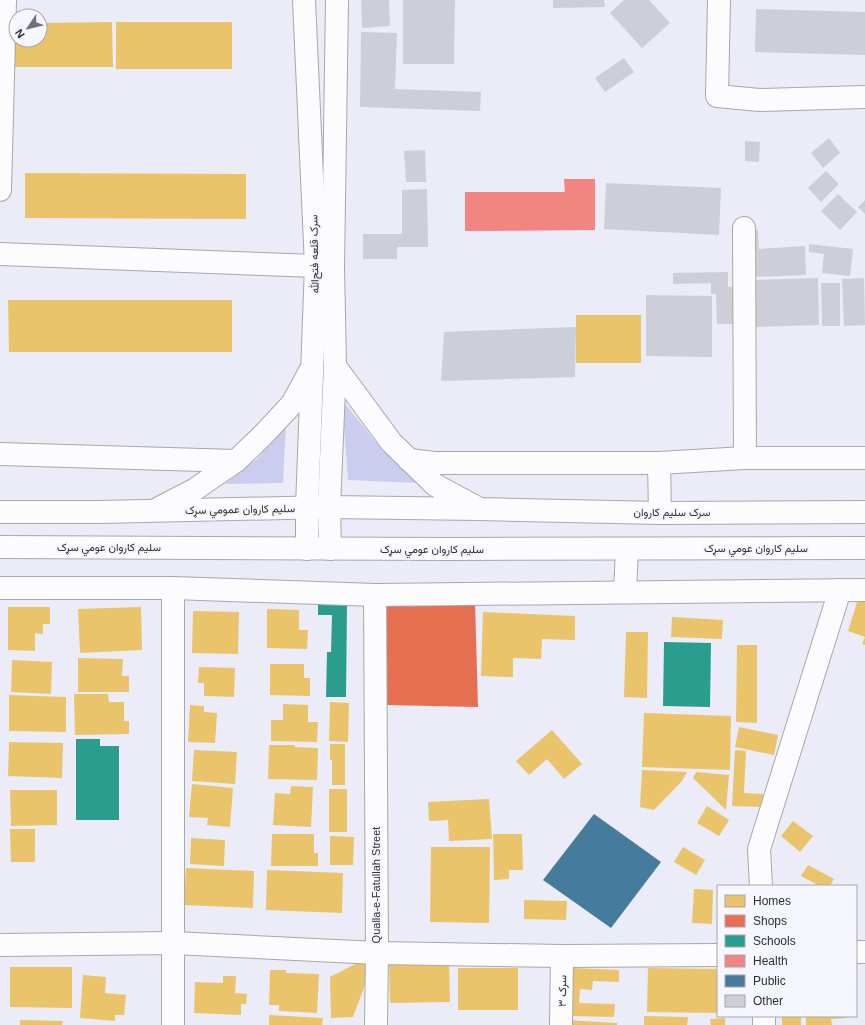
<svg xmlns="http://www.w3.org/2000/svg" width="865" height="1025" viewBox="0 0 865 1025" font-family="Arial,Vazirmatn,sans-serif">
	<rect width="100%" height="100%" fill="#ebecf8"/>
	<g fill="#cbcdef">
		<path d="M342,400L383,451L420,483L348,480Z"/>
		<path d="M286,424L283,483L225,484L257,459Z"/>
	</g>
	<g fill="#e9c46a">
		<path d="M112,22L113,67H6L5,23H16V40H40V23Z"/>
		<rect x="116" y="22" width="116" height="47"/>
		<path d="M25,173L246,174V219L25,218Z"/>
		<path d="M8,300H232V352H9Z"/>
		<rect x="576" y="315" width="65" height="48"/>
		<path d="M859,596L865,598V645L862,644L865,637L848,631Z"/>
		<path d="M8,607H50V624H43V634L35,633V651L8,650Z"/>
		<path d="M141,607L142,650L80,653L78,609Z"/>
		<path d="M267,609L299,610V630H308L307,649L267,648Z"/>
		<path d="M193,611L239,612L238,654L192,653Z"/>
		<path d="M483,612L575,616V640L542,639L541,659L513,658V677L481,676Z"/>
		<path d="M672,617L723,620L722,639L671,637Z"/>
		<path d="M626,632H648L647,698L624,697Z"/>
		<path d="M737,645H757V723L736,722Z"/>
		<path d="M78,658L123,659L122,676H129V692H78Z"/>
		<path d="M12,660L52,662L51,694L11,692Z"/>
		<path d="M270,664H304V678H310V696L270,695Z"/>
		<path d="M199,667L235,668L234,697L204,696V683H198Z"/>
		<path d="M74,694H108L109,702H124V721H129V734L75,735Z"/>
		<path d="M9,695L66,697V732L9,731Z"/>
		<path d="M330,702L349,703L348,742L329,741Z"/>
		<path d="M283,704L308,705V722H318L317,742L271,741V720H283Z"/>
		<path d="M190,705L204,706V712L217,713L215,743L188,742Z"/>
		<path d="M644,713L731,716L730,770L642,767Z"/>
		<path d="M739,727L778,735L774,755L735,747Z"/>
		<path d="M552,730L582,764L564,779L547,759L529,775L516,761Z"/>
		<path d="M9,742L63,743L62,778L8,776Z"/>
		<path d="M330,744H345V785H332V760H330Z"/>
		<path d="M269,745H295L294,747L318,748L317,780L268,779Z"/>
		<path d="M194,750L237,752L235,784L192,781Z"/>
		<path d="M735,750L746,751L744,793L763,794V807L732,806Z"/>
		<path d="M642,770L687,772L682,781L654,810L640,807Z"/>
		<path d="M696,772L729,775L726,810L693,778Z"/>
		<path d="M192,784L233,788L230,827L207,825L208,818L189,817Z"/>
		<path d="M291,786L313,787L311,827L273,825L275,793L290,794Z"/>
		<rect x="329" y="789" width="18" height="43"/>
		<path d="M10,790H57V825L11,826Z"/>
		<path d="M489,799L492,839L449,841L448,820L429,821L428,802Z"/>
		<path d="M707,806L729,820L719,836L697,823Z"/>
		<path d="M793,821L813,836L800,852L781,836Z"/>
		<path d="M10,829H35V862H11Z"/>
		<path d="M272,834H314V853H318V866H271Z"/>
		<path d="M493,834H522L523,870H509V879L494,880Z"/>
		<path d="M330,836L354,837L353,865H330Z"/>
		<path d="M191,838L225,840L224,866L190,864Z"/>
		<path d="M431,847H490L489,923L430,922Z"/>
		<path d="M683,847L705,860L696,875L674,862Z"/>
		<path d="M808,865L834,879L830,886H815L816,884L801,876Z"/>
		<path d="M186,868L254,871L253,908L184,905Z"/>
		<path d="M267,870L343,873L342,913L266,910Z"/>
		<path d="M694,889L713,890L712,924L692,923Z"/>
		<path d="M524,900L567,901L566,920L524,919Z"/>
		<path d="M377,953L353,1017L331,1018L330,977Z"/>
		<path d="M449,960L450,1002L390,1003L389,962Z"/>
		<path d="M10,967H72V1008L10,1007Z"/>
		<rect x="458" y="968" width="60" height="42"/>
		<path d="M572,968L619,970V982L593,981L592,990L580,989L579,1003L615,1004L614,1017L570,1016Z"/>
		<path d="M648,968L718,969V1013L647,1012Z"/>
		<path d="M270,970H286V973L319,974L317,1013L279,1011V1005H269Z"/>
		<path d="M83,975L106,977L105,993L126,995L124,1015H115V1021L80,1018Z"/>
		<path d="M223,976H236L235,993L247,994L246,1004H241V1015L194,1013L195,982L223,983Z"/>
		<path d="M269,1015L323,1018L322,1025H269Z"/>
		<path d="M644,1016L688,1017L687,1025H644Z"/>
		<rect x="782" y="1016" width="19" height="9"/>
		<path d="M806,1016H846V1018L831,1019L832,1025H806Z"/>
		<path d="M725,1018V1025H711L710,1019Z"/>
		<path d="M20,1020L63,1021L62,1025H20Z"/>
		<path d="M565,1020L617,1023V1025H565Z"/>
	</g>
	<path fill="#e76f51" d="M382,600L475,602L478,707L385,705Z"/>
	<g fill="#2a9d8f">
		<path d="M318,605H347L346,697H326L327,652H331L332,615H318Z"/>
		<path d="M664,642L711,643L710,707L663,706Z"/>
		<path d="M76,739H100V746H119V820H76Z"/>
	</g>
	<path fill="#f28482" d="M564,179H595V230L465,231V192H565Z"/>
	<path fill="#457b9d" d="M594,814L661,862L611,928L543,880Z"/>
	<g fill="#ceced8">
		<path d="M361,0H389L390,26L362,28Z"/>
		<path d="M403,0H455L454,64H403Z"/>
		<path d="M553,0H604L605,7L553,8Z"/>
		<path d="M624,0H649L670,23L642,48L610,13Z"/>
		<path d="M756,9L865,12V55L755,52Z"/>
		<path d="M361,32L397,33L395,89L481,92L480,111L360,107Z"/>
		<path d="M624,58L634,72L605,92L595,78Z"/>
		<path d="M829,138L840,153L823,168L811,153Z"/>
		<path d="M745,141L760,142L759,162L745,161Z"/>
		<path d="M425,150L426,182H406L404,151Z"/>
		<path d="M826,171L839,184L821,202L808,188Z"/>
		<path d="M606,183L721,188L719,235L604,229Z"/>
		<path d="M427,189L428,247H397V259H363V234H402V190Z"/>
		<path d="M838,194L857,212L840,230L821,211Z"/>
		<path d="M865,200V214L858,207Z"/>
		<path d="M747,230H758L759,249L805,246L806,275L754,277Z"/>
		<path d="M809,244L853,249L850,276L822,273L824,254L809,252Z"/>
		<path d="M728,272V287L739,286V324H717L716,294H711V283L673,284V273Z"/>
		<path d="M818,278L819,325L754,327L753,280Z"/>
		<path d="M864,278L865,325L844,326L842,279Z"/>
		<path d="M821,283H840V326H822Z"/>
		<path d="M646,295L712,296V357L646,356Z"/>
		<path d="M576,327L575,377L441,381L444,332Z"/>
	</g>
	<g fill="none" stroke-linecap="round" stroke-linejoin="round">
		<g stroke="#a6a7af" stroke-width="24">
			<g id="minor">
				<path d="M719,0L717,96L759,100L865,97"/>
				<path d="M0,190L5,0"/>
				<path d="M744,228L745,458"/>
				<path d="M0,254L316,266"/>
				<path d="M0,454L236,461"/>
				<path d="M409,460L434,463H659L745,458H865"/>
				<path d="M0,588H173L375,595L865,590"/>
				<path d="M173,588V1025"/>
				<path d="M375,595L377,953L562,956L718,955"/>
				<path d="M761,886L759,849L840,590"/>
				<path d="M0,945L174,943L377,953L376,1025"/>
				<path d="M856,952H865"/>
				<path d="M561,1025L562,956"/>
				<path d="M764,1025V1016"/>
			</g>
		</g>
		<g stroke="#a6a7af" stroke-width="24">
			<g id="major">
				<path d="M304,0L316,266L307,507V549"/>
				<path d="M335,366L391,442L435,485L476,507"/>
				<path d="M659,463L660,513"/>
				<path d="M159,508L194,490L236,461L262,436L292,404L310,371"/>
				<path d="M0,512H100L329,507L479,509L660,513L865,512"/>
				<path d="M0,547L451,549L865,548"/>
				<path d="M330,549L329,507L335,366L333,267L337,0"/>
				<path d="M625,592L627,549"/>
			</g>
		</g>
		<use href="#minor" stroke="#fcfcfe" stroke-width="22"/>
		<use href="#major" stroke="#fcfcfe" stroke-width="22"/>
	</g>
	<g text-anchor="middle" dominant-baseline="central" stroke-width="4" stroke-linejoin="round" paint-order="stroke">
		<g font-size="11" fill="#2d2e36" stroke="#f6f6ff">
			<text transform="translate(314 254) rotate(-91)">سرک قلعه فتح‌الله</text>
			<text transform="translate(240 509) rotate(-1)">سلیم کاروان عمومي سړک</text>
			<text x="672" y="512">سرک سلیم کاروان</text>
			<text x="109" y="547">سلیم کاروان عومي سړک</text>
			<text x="756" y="548">سلیم کاروان عومي سړک</text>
			<text x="432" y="549">سلیم کاروان عومي سړک</text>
			<text transform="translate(376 885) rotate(-90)">Qualla-e-Fatullah Street</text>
			<text transform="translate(562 991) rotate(-89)">سرک ۳</text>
		</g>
	</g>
	<rect x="717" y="885" width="140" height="132" fill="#f6f6ff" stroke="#a6a6af"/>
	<rect x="725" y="895" width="20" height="12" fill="#e9c46a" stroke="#a6a6af"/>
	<text x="753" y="905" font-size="12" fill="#2d2e36">Homes</text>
	<rect x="725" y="915" width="20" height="12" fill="#e76f51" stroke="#a6a6af"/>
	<text x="753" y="925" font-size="12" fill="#2d2e36">Shops</text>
	<rect x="725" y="935" width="20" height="12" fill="#2a9d8f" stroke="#a6a6af"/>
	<text x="753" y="945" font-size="12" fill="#2d2e36">Schools</text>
	<rect x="725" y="955" width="20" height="12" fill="#f28482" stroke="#a6a6af"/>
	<text x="753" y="965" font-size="12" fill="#2d2e36">Health</text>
	<rect x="725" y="975" width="20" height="12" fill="#457b9d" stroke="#a6a6af"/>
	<text x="753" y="985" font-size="12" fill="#2d2e36">Public</text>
	<rect x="725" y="995" width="20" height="12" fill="#ceced8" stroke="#a6a6af"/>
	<text x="753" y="1005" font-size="12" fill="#2d2e36">Other</text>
	<g transform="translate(28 28) rotate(235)"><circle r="19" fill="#f6f6ff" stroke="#a6a6af"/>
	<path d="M0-3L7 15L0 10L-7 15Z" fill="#70707a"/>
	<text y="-6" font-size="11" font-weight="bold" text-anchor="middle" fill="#2d2e36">N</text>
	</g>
</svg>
